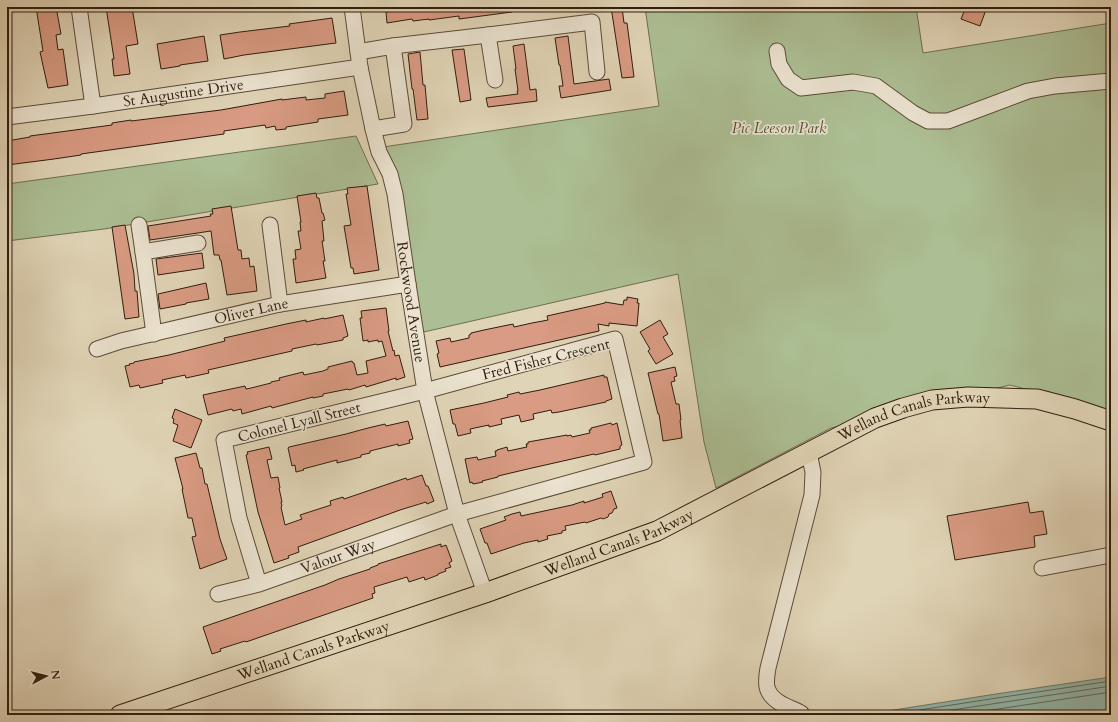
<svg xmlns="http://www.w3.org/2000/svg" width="1118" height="722" viewBox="0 0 1118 722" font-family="Cardo,serif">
	<rect width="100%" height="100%" fill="#e0d4b6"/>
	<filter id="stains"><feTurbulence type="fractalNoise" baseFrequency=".005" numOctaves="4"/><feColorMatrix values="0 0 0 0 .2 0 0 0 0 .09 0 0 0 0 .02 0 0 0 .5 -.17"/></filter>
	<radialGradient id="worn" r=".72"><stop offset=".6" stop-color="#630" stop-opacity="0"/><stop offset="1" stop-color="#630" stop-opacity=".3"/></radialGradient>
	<g fill="#acbe93" stroke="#6e6e50">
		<path d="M645,7H916L923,53L1111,23V411L1010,385L831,428L716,488L704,442L678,274L415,334L383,147L659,106Z"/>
		<path d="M356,136L378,184L104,229L7,241V184Z"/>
	</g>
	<path fill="#94b8ac" stroke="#6c7a6d" d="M1111,677V715H862L996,694Z"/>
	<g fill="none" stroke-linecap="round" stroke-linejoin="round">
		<g stroke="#626a5d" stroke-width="1">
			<path d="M887,715L997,698L1111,681"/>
			<path d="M919,715L1111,686"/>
			<path d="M958,715L1111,692"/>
		</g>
	</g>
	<g fill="#d99b83" stroke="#301d0e">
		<path d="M36,7H56L61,34L56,35L58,50L63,49L68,85L48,88L40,52L43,51Z"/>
		<path d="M106,7H132L138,44L126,46L130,74L114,76L112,59H114Z"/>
		<path d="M428,7V9L445,7V9L465,7H511L512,12L459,19V16L429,20V19L413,21L412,19L387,23L386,12Z"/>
		<path d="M611,7H622L624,23H627L634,77L622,78Z"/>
		<path d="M966,7H987L980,26L961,19Z"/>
		<path d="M332,18L336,43L244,55L224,59L220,35L240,32L290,26L289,24Z"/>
		<path d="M204,36L208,61L180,65V66L161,69L157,44Z"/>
		<path d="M568,36L574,84L609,79L611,90L561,98L559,86H563L560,65H559L555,38Z"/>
		<path d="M524,44L530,90L536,89L537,101L488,107L486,98L518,94L517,91H518L515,69H516L513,46Z"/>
		<path d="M464,49L471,100L460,102L452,50Z"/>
		<path d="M420,52L423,85H425L428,119L417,120L413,89H412L408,54Z"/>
		<path d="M344,91L348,115L318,119V122L286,127V129L276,130L275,126L266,128L265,125L224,131V134L81,154V155L54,159L7,165V141L30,137V136L112,125V123L131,120V121L221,110L282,99V100L306,97V100L325,98V94Z"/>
		<path d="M367,186L379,270L354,274L353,268H351L344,226L351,225L346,194H348L347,188Z"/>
		<path d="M316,193L317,198H319L322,213H323L325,220L322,221L324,241H322L325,261H323L326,278L296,283L293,259H296L295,250L301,249L298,231H301L300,222H301L297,196Z"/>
		<path d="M231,206L238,250H241L242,259L249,258L250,267L254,266L257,291L227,295L221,260H220L219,255H214L211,231L150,240L148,226L211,216L210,214H213L212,209Z"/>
		<path d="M125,225L134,274L135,291H137L139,317L125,319L112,227Z"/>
		<path d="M202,253L204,268L158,275L156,259Z"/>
		<path d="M206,283L209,299L186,303V304L160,309L158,294Z"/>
		<path d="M627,297L638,299L637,303H639L637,326L609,323V326L598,324L599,331L440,367L437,354L439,353L436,341L450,338L451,342L469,338V335L471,334V333L484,330L513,324L514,327L532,323L548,320L547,316L605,303V302L623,305L624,300H627Z"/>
		<path d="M386,308L389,331H388L393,351L394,350L395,356L399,355L405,377L396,380V378L366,387L365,385L349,390L348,389L323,394V396L313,398V397L272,408L271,406L242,414L241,409L233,411L232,409L208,415L203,395L245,386L246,389L251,388L271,383V382L280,380L279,378L303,372L304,375L323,371L328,369V367L352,361L353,363H354L357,375L368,373L366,361L386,356L382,341L378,342V340L368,342V340L363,341L360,318H362L361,311Z"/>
		<path d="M343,315L348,336L343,338V340L317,345L316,344L292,349V351L208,370L209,373L186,378L185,375L162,380L163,383L140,388L139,385L130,387L125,366L130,365L129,364L134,363V362L169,355L225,341L224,338L242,334L286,324L306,320V322L324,318V319Z"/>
		<path d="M660,320L668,334L663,337L673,354L656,364L648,351L650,349L640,332Z"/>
		<path d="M675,367L677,376L674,377L675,381L671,382L676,404H679L681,420H680L682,438L663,441L659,414H658L648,373Z"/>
		<path d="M604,375V377H607L612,399L606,401V402L559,412L552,413L551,410L533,414L534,419L521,422L519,415L501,419L502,424L489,427V425L470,429L471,433L458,436L455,424H453L450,410L484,403L508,397L507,395L519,392L520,394L540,390Z"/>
		<path d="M175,409L202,420L191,448L173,441L178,425L173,423L174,419L172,418Z"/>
		<path d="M408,421L413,439L409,440L410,443L398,446V444L370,451V453L361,455V457L337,463V460L303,469L304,470L296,472L295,465L292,466L288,448L289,447L346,434L368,428L385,424L386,426Z"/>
		<path d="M611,423L612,425L617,423L622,445L620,446V449L595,455L594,454L532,468L498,476V477L482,481L483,482L473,484L472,482L470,483L465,459L477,457L478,460L496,456L495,451H497V450L507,447L508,451L527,447L526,444H528V442L567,435V436L571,435L572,437L590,433L589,430H591V428Z"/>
		<path d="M269,447L272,459L267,460L271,478L278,477L280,488H279L282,502H281L282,506L281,507L285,525L302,519L300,515L331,505L330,501L343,497L344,499L406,478L407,480L422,475L426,486H428L434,501L427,504L426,502L400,510L298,547L299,552L288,556L289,558L274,563L258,512L246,455L248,454L247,452Z"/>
		<path d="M196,453L200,468H202L205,484H207L220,539L227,559L200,569L192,537L196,536L192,518H188L182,489H183L175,458Z"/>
		<path d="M611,491L617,508L614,509L612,513L609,514L608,517L603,519L601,518L586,523L585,522L565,526L566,530L562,531V533L547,536L548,539L538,542V540L524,543L491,554L487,543H485L480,529L506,520L504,517L512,514L520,512L521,516L572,505L584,501V503L603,497L602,494Z"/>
		<path d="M1028,502L1030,513L1043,511L1047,534L1034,536L1035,547L955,560L947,516Z"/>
		<path d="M441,544V547L446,545L452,561L449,563L451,567L445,569L446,571L438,574V575L425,580L424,577L409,582L407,577L374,587L375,593L372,594L373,598L246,642L245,641L220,649L221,651L212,654L203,627L325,585L339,579L370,569V568L378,565V564Z"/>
	</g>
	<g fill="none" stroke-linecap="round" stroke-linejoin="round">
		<g stroke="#5c4b38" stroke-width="17">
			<g id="minor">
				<path d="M79,7L93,106"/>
				<path id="s1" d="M352,7L360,67L373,129L379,152L390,174L395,194L408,284L425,391L457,514L485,593"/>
				<path d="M488,35L495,80"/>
				<path d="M393,46L488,35L592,22L597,72"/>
				<path d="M777,51L779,64L788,79L801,88L853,82L876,86L913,113L928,121H948L1028,91L1055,86L1111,81"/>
				<path d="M358,52L393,46L404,124L373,129"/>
				<path id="s2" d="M7,117L93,106L360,67"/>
				<path d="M139,225L143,252"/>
				<path d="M270,225L280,304"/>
				<path d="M154,334L143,252L198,243"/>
				<path id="s3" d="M97,349L121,341L280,304L408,284"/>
				<path d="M1042,568L1111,555"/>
				<path id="s4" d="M218,594L259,584L457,514L644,462L615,339L425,391L224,440L239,518L259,584"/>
				<path d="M801,713C790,707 773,703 768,690C765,684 767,674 768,668L812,495L813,472L809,453"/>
			</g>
		</g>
		<g stroke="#301d0e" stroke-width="21">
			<g id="major">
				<path id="s5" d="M120,715L485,593L657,531L875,418L903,408L932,400L968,397L1037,399L1075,409L1111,421"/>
			</g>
		</g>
		<use href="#minor" stroke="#ebe3d0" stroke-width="15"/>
		<use href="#major" stroke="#e0d4b6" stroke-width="19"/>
	</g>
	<g text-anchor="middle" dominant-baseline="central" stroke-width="3.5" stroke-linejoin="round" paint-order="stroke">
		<g font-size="15" fill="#301d0e" stroke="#ebe3d0">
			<text stroke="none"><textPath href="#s2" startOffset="178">St Augustine Drive</textPath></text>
			<text stroke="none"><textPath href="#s1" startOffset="302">Rockwood Avenue</textPath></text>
			<text stroke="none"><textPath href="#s3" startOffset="159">Oliver Lane</textPath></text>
			<text transform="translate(546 359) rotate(-14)">Fred Fisher Crescent</text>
			<text stroke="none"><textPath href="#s5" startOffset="852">Welland Canals Parkway</textPath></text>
			<text transform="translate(299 422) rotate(-14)">Colonel Lyall Street</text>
			<text stroke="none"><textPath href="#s5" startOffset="528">Welland Canals Parkway</textPath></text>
			<text stroke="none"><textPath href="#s4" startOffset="126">Valour Way</textPath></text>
			<text stroke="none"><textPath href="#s5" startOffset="204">Welland Canals Parkway</textPath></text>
		</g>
		<g font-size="15" font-style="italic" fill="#554d36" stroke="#ebe3d0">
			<text x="779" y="128">Pic Leeson Park</text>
		</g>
	</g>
	<rect width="1118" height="722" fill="none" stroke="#e0d4b6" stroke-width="24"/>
	<rect x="8" y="8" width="1102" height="706" fill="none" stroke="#301d0e" stroke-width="2"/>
	<rect x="12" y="12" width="1094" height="698" fill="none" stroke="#301d0e"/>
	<g transform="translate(46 676) rotate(83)" stroke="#ebe3d0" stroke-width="3" paint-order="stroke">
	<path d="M0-3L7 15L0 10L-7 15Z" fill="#301d0e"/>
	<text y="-6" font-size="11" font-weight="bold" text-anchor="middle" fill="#301d0e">N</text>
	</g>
	<rect width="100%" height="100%" filter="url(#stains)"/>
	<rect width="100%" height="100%" fill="url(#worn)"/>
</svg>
